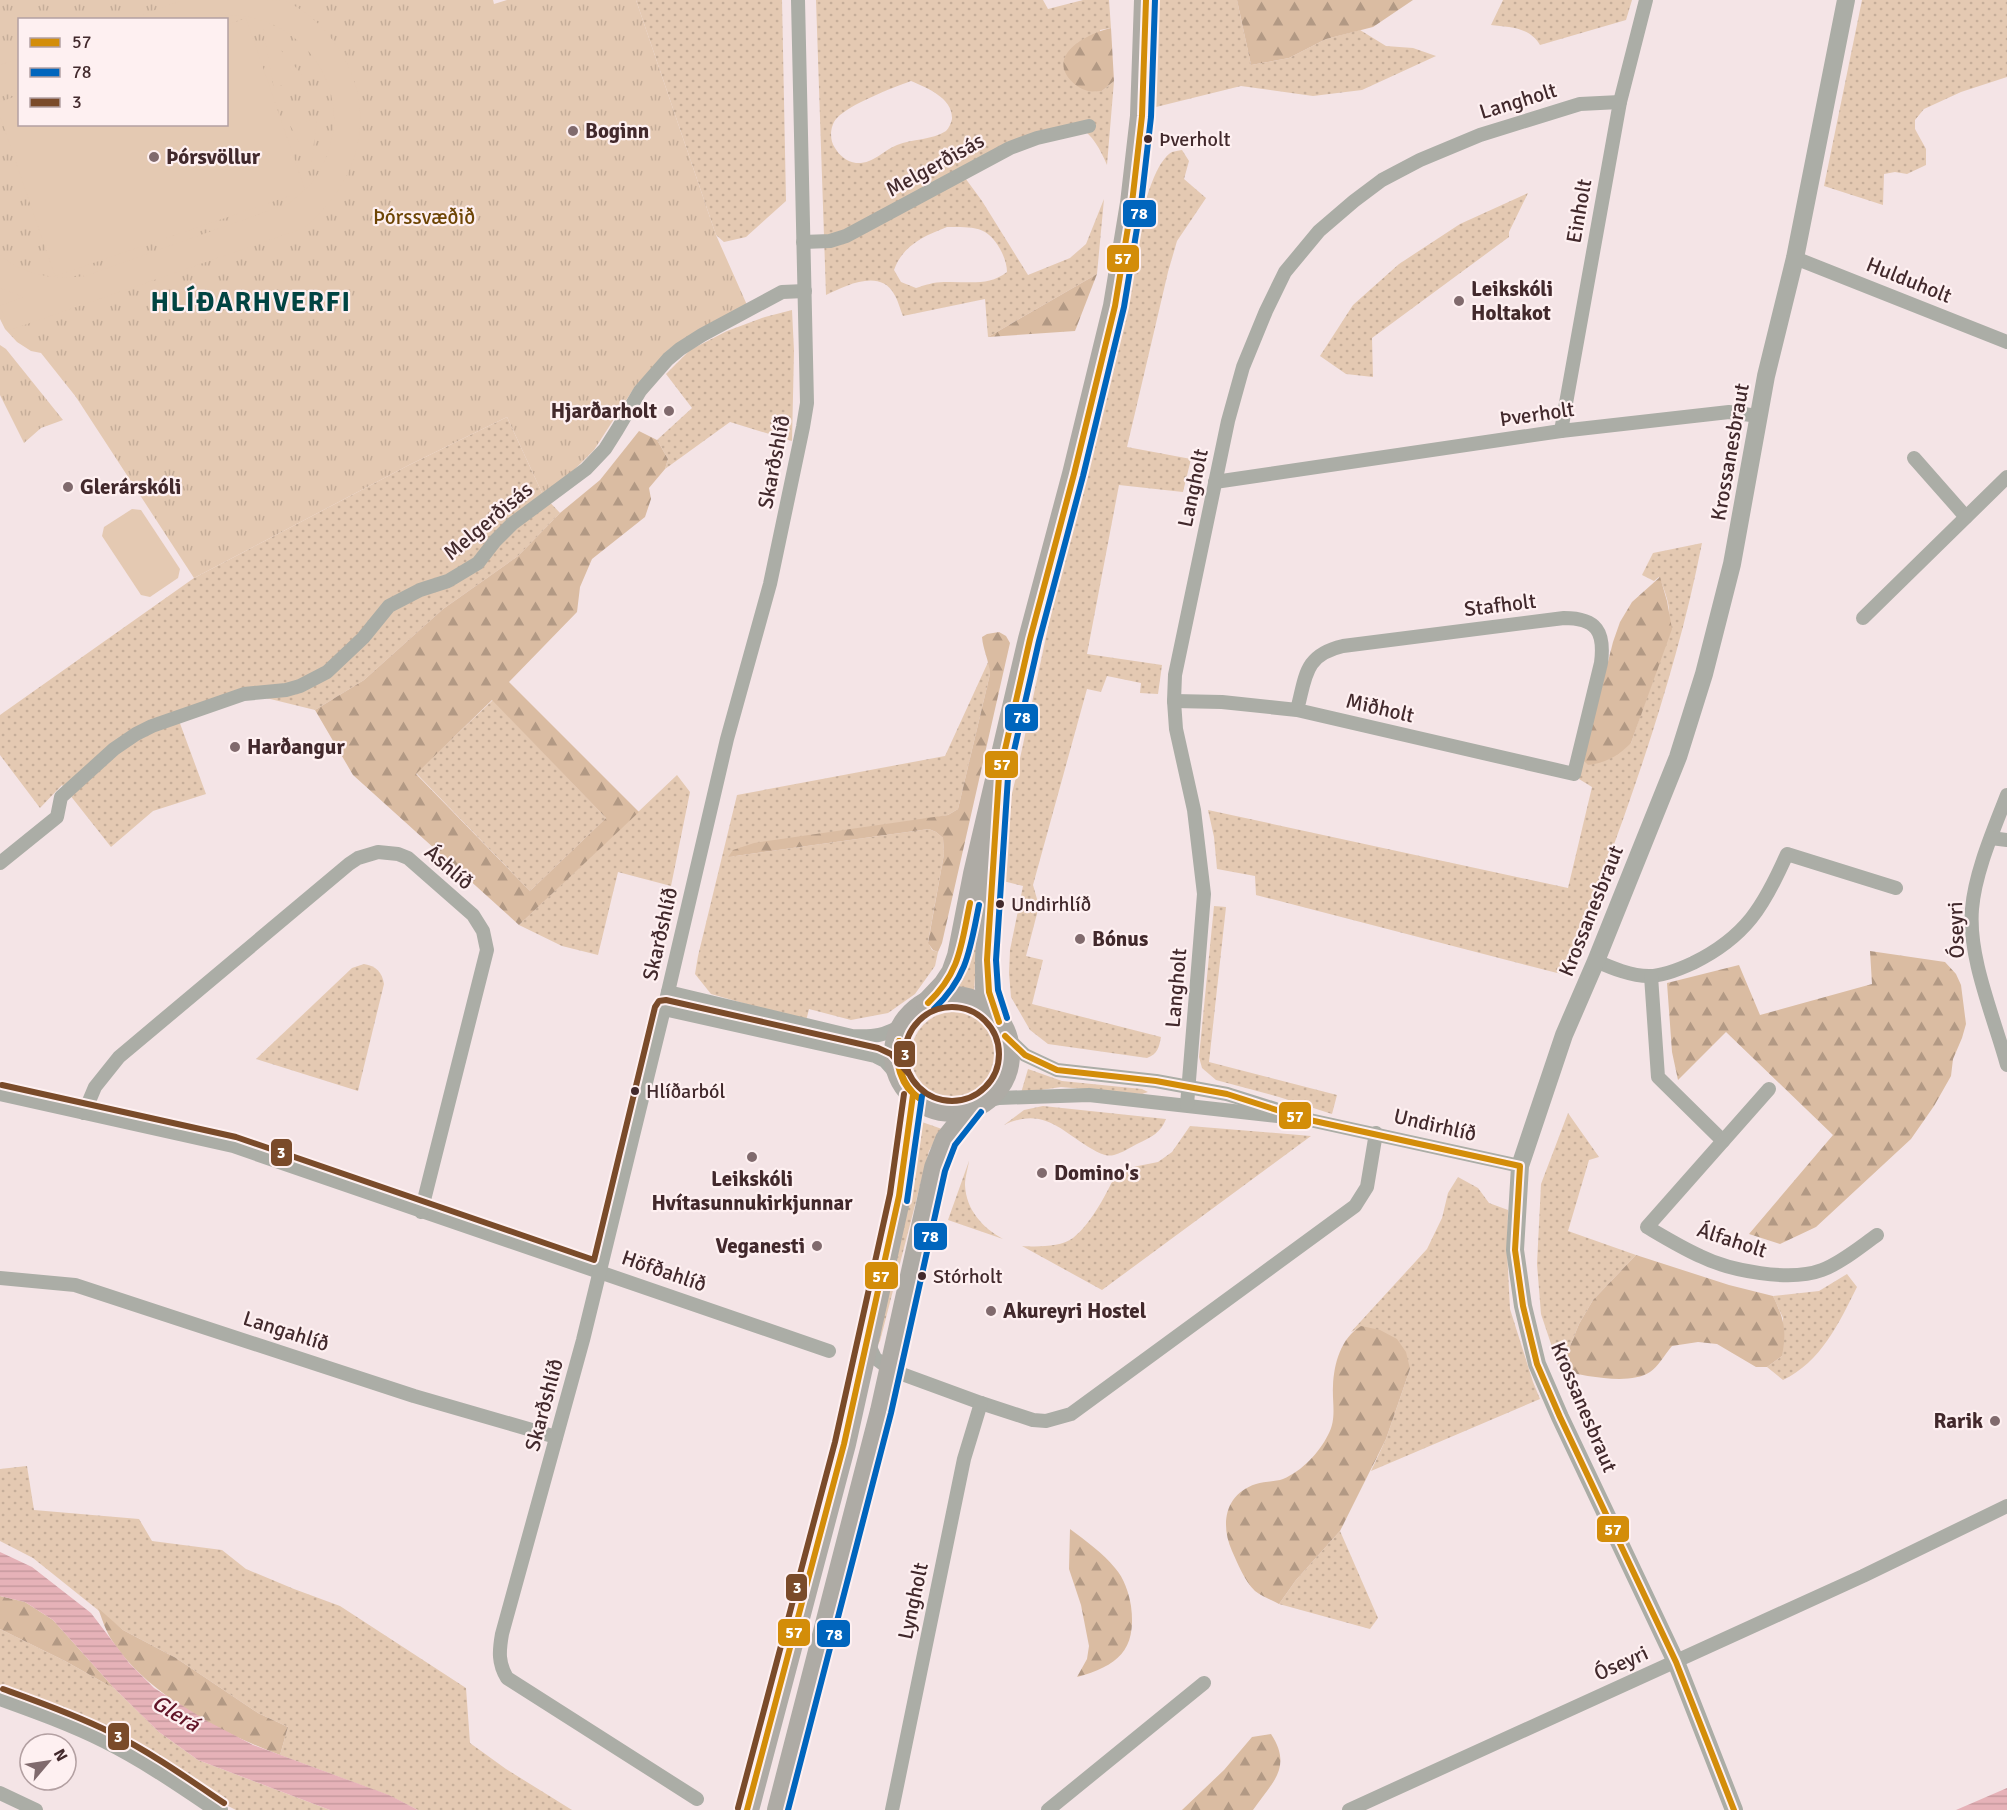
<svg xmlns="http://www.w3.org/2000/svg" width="2007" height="1810" viewBox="0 0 2007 1810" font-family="Signika,sans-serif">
	<defs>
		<pattern id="grass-dots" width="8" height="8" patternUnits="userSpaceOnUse" patternTransform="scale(1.5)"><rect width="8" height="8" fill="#e4c9b2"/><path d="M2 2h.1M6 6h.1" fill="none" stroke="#c5ad99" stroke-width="1.8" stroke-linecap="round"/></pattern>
		<pattern id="forest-firs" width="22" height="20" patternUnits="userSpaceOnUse" patternTransform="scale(1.5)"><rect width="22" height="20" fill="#dabca2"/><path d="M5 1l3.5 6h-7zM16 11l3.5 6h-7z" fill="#b29984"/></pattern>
		<pattern id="park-tufts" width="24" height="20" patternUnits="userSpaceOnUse" patternTransform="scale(1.5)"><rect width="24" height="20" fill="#e4c9b2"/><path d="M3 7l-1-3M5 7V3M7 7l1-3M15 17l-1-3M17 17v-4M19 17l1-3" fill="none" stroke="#c5ad99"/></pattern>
		<pattern id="water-rules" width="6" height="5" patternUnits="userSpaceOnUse" patternTransform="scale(1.5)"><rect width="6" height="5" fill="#e6b2b8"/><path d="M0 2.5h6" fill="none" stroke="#c6999e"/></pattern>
	</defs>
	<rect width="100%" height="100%" fill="#f4e4e6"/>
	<g fill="url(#grass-dots)" fill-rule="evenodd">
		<path d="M636,0H782L786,201L746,237L724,242L716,235Z"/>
		<path d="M816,0H1043L1048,9L1083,0H1109L1111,28L1100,30L1102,91L1114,81L1107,165C1100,149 1093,135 1078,126L960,171L982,201L1028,275L1070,258L1086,244L1104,199L1097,274L988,337L985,299L903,316C900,309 898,300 894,294C880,268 845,286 826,295ZM911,81C927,88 953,98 952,119C951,123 949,128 946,131C932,140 912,139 897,145C882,151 874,164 856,163C847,162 839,155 835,148C829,140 830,125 837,118C850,104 892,88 911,81ZM947,227C959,227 975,226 985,232C997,239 1007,259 1007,272C988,287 966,281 944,282C934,282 925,285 916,288L901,282L894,270C903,245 924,236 947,227Z"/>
		<path d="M1158,0H1237L1251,65L1289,58L1326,39L1360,30L1386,46L1413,48L1436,56L1362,90L1313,96L1241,86L1156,107Z"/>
		<path d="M1503,0H1632L1626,20L1540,45C1530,27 1509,27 1491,25Z"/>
		<path d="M1862,0H2007V77L1961,92L1924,109L1915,120V129L1926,149V165L1907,174L1895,172L1884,174L1883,205L1824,186Z"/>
		<path d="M1182,150L1189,161L1184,179L1206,198L1177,241L1168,272L1127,447L1191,459L1183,492L1119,485L1087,654L1162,665L1158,694L1140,693L1141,683L1107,676L1101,692L1087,689L1033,885L1039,906L1026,956L1043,960L1032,1004L1161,1037C1159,1047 1158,1054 1147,1058L1048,1044L1030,1030L1011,997L1009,973L1010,950L1023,886L1003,881L999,861L1001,838L1016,777L1093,418L1146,200C1150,187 1159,159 1172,152C1175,151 1178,151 1182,150Z"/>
		<path d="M1528,193L1509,232V237L1372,338L1373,377L1346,374L1320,356L1353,305L1399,264L1460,224Z"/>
		<path d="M792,310L794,351L792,441L730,422L665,469L668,459L657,440L692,408L666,374L690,350L727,331L765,317Z"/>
		<path d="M507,417L543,495L560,513L518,556L443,609L364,680L315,710L258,696L178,718L206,794L153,811L111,847L62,785L40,808L0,755V715L194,578L409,465Z"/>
		<path d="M1702,543C1673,691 1619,834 1565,975L1256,895L1255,876L1217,869L1214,837L1208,810L1568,888L1592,787L1579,779L1583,760L1631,743L1658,665C1665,651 1670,625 1669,609C1668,599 1663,586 1659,577L1654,581L1642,575L1653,553Z"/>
		<path d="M989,660L990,674L958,809L948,815L728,857L929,829L936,832L943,838L944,854L928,942L932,950L938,952L935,966L915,994L888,1013L851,1020L809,1009L806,1021L711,994L695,974L698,956L737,795L945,756Z"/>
		<path d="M493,700L606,818L530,891L416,773Z"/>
		<path d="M677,775L690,792L671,886L618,872L598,955L562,946L519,925Z"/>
		<path d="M982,871L974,993L956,990L967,958Z"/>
		<path d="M1214,906L1226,907L1209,1062L1337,1095L1332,1114L1279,1097L1216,1080L1202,1068L1199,1057Z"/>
		<path d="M364,964C376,966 382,972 384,984L358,1091L256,1059L352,968Z"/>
		<circle cx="954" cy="1055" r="43"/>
		<path d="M1028,1069L1062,1081L1142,1089L1148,1092L1142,1094L1061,1087L1021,1093Z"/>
		<path d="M1043,1106L1166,1119C1161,1132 1152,1137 1139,1143C1131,1147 1122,1153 1114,1155C1106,1157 1099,1153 1092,1149C1061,1131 1044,1106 1004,1125L1024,1110Z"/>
		<path d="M1568,1113L1599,1157L1589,1160L1568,1231L1636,1255L1593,1300L1579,1324L1560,1371L1541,1314L1537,1264L1541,1184Z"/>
		<path d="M922,1122L942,1129L929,1151L880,1341L874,1351Z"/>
		<path d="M1190,1126L1311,1136L1102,1290L1022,1246C1037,1247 1061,1247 1073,1238C1093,1222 1107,1192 1118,1170L1158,1162L1172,1152Z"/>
		<path d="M969,1161C968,1168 965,1177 965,1185C966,1210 983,1228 1003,1239L948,1220Z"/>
		<path d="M1458,1177L1478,1188L1489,1203L1508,1210L1507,1251L1510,1309L1533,1382L1540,1399L1371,1471L1386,1439L1410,1369L1361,1327L1351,1332L1427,1249L1442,1218L1448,1193Z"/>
		<path d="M1847,1274L1857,1287C1839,1323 1821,1362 1783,1380L1767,1367L1782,1356L1783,1318L1773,1296L1819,1291Z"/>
		<path d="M27,1466L34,1510L139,1519L152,1541L222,1550L246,1569L294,1589L340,1606L466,1688L470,1743L506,1769L572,1810H418L388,1795L280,1755L288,1727L258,1713L176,1658L123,1630L33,1558L0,1541V1469Z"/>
		<path d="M1340,1531L1378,1618L1370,1629L1279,1604L1296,1580Z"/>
		<path d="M0,1629L65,1661L115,1689L159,1732L198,1760L330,1810H236L0,1690Z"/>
	</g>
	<g fill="url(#forest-firs)" fill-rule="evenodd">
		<path d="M1237,0H1413L1373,27L1326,39L1289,58L1251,65Z"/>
		<path d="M1111,28L1114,81L1102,91C1098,91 1092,92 1088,91C1073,87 1057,70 1066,55C1074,41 1097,31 1111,28Z"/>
		<path d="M1097,274L1075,331L988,337Z"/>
		<path d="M639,431L657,440L668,459L665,469L649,488L651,499L645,517L592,559L580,587L577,612L509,682L639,812L519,925L353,775L315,710L364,680L443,609L518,556L560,513L600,480ZM492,700L606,818L530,891L416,774Z"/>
		<path d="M1660,577L1667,601L1672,629L1631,743C1618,756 1606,763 1588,765L1583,760L1613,642L1620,622L1632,602Z"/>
		<path d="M999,632L1006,636L1010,643L942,943L938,952L933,950L928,943L944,854L943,838L936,832L929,829L728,857L733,850L754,843L948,815L958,809L990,674C989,660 983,650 982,637L987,634Z"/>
		<path d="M1870,951L1945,962L1956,974L1961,985L1966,1024L1962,1038L1953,1059L1951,1076L1934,1106L1911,1139L1816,1227L1780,1244L1749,1234L1833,1135L1726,1032L1678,1080L1672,1052L1667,983L1739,965L1760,1015L1872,984Z"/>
		<path d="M1636,1255L1729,1285L1773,1296C1784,1319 1787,1330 1782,1356L1767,1367H1756L1717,1344L1698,1342L1672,1346C1665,1354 1658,1367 1650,1372C1629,1386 1584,1375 1560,1371L1579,1324L1593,1300Z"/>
		<path d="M1361,1326L1380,1330L1397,1339L1406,1352L1410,1369L1386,1439L1340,1531L1296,1580L1279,1604C1272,1600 1261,1596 1255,1591C1244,1580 1238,1564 1232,1551C1220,1524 1225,1494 1256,1484C1264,1481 1275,1482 1283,1479C1302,1471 1319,1453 1328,1435C1337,1419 1332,1403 1333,1386C1334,1363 1341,1338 1361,1326Z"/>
		<path d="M1070,1529C1086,1541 1103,1553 1115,1568C1124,1578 1129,1593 1131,1606C1137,1651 1117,1666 1077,1677L1087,1659L1089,1646L1081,1605L1069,1569Z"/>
		<path d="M0,1596L25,1602L53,1620L115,1689L65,1661L0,1629Z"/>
		<path d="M98,1608L123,1630L176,1658L258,1713L288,1727L280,1755C223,1734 147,1694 113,1642C106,1632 102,1619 98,1608Z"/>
		<path d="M1271,1734C1293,1767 1272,1783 1253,1810H1182L1224,1770L1252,1737Z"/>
	</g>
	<g fill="url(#park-tufts)" fill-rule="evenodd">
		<path d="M0,0H493L494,4L507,0H636L716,235L747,305L669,349L634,388L594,450L566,478L543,495L507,417L409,465L194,578L76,397L41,353L31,351L17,342L5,329L0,319ZM20,20H226V124H20Z"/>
		<path d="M0,345L6,349L63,420L41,428L24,443L0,395Z"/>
	</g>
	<g fill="#e4c9b2">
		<path d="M184,0C209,0 233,0 258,0C266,0 277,0 285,1C304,9 322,25 334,42C380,105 363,180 304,228L10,330L0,306L24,297L0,288V255C24,276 55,280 85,276L288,204L304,191L55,276L0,116V102L19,95L20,124H226L227,25L246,18L305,190C315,181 322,168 327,155C349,101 318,40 264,21C246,15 227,13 209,20L129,19Z"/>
		<path d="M263,29L302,75L274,89Z"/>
		<path d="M19,58V85L0,98V65Z"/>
		<path d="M317,119L311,166L290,125Z"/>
		<path d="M132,509L141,510L180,569L178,578L150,597L141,595L102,536L104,527Z"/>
	</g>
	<g fill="url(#water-rules)">
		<path d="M0,1552L32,1567L91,1613L129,1663L154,1688L207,1721L253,1745L389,1795L418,1810H330L198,1760L159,1732L115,1689L53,1620L25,1602L0,1596Z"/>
		<path d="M2007,1788V1810H1956Z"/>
	</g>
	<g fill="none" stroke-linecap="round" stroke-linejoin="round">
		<g stroke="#abada6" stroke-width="14">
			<path d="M803,242L830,241L846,236L1010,148L1037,138L1089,126"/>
			<path d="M1795,258L2007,342"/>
			<path d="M1561,431L1620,102L1646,0"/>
			<path d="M1914,458L1966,517"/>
			<path d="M1215,482L1561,431L1729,412L1758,416"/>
			<path d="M1863,618L2007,477"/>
			<path d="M1174,701L1222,702L1297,710L1574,774L1601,663C1605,632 1597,618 1564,618L1343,646C1304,655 1306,676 1297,710"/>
			<path d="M2007,795C1994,829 1975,872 1972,909C1968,958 1994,1017 2007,1065"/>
			<path d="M1991,838L2007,840"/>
			<path d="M0,863L57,817L61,797L114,749L136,734L152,726L244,694L286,690L300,686L327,672L363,638L389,606L420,590L448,581L478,563L495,541L512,524L586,469L605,449L617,430L640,391L668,359L680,349L702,335L782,292L805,291"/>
			<path d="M1596,961C1612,968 1631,976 1649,976C1664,976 1680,969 1693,963C1746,937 1764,906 1787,854L1896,888"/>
			<path d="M1651,976L1658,1077L1723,1141"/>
			<path d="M668,992L852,1036C874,1037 885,1036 904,1024"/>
			<path d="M664,1009L875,1056L885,1061L901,1079"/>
			<path d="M1005,1036L1025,1055L1057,1070L1156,1081L1227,1094L1275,1109"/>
			<path d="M1769,1089L1647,1227C1664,1237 1682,1248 1700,1256C1730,1271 1790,1282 1822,1270C1841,1263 1860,1247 1877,1235"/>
			<path d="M0,1094L233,1146L829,1351"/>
			<path d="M982,1102L999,1098L1089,1095L1305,1119L1520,1166"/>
			<path d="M1187,1105L1204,894L1194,810L1176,729L1174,701L1175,675L1228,421L1243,367L1266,311L1285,272L1319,231L1354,201L1382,180L1420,160L1480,135L1580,104L1620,102"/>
			<path d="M84,1113L95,1087L119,1057L349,864L358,858L378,852L398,854L408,858L473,915L483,931L487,950L421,1212"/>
			<path d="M0,1278L75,1285L414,1396L556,1437"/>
			<path d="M868,1343L875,1358L891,1370L981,1403L1033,1420L1046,1421L1071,1414L1355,1206L1367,1187L1376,1133"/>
			<path d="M0,1793L36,1810"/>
			<path d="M697,1799L507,1678C498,1663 499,1651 502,1634L583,1340L664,1009L727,739L770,584L803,427L807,403L798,0"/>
			<path d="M892,1810L964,1459L981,1403"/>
			<path d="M1048,1810L1204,1683"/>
			<path d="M1349,1810L1863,1576L2007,1506"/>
		</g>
		<g stroke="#abada6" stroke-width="18">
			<path d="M0,1697C36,1710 72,1723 106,1740C146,1760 182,1785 219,1810"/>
			<path d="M1734,1810L1676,1662L1560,1417L1537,1364L1523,1306L1515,1250L1520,1166L1564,1035L1596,961L1678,757L1704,674L1732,564L1766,376L1795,258L1846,0"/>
		</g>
		<g stroke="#aeaba5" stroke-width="24">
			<path d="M993,850L987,960V988L998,1020"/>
			<circle cx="952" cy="1054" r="56"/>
			<path d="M928,1003L945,985L953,973L959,956L975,874L1030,639L1074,474L1115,306L1132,203L1142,116L1146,0"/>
			<path d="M747,1810L844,1444L899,1196L913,1095"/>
			<path d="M779,1810L882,1411L936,1168L947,1140L974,1106"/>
		</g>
		<g stroke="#fef0f1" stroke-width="10">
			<g id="bus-1">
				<path d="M928,1003C961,971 961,945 970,903"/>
				<path d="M999,1022L989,992L987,960L999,776L1030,639L1074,474L1115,306L1132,203L1142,116L1146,0"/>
				<path d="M1005,1036L1025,1055L1057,1070L1156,1081L1227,1094L1305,1119L1520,1166L1515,1250L1523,1306L1537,1364L1560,1417L1676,1662L1734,1810"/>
				<path d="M899,1041C895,1062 902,1085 919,1098"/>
				<path d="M899,1041C893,1060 901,1088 919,1098"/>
				<path d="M747,1810L844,1444L899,1196L913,1095"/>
			</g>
		</g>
		<g stroke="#fef0f1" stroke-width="10">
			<g id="bus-2">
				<path d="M934,1009C968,976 970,949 979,905"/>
				<path d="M1007,1018L998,990L996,960L1008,777L1039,641L1083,476L1124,307L1141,204L1151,117L1155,0"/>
				<path d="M907,1201L922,1096"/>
				<path d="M788,1810L891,1413L945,1171L955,1145L981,1112"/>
			</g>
		</g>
		<g stroke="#fef0f1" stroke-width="10">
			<g id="bus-3">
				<circle cx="952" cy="1054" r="47"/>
				<path d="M2,1085L236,1137L594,1260L655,1007L659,1001L666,1000L878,1048L891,1054L908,1073"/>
				<path d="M3,1689C39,1702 76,1715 110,1732C150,1752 187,1778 224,1803"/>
				<path d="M738,1808L835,1442L890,1194L904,1094"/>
			</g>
		</g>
		<use href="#bus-1" stroke="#d38d09" stroke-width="6"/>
		<use href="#bus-2" stroke="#0065bd" stroke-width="6"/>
		<use href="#bus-3" stroke="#7a4b2a" stroke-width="6"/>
	</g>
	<g fill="#806a6d" stroke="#fef0f1" stroke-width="2">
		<circle cx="573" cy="131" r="6"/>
		<circle cx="154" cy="157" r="6"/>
		<circle cx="1459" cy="301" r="6"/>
		<circle cx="669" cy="411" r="6"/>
		<circle cx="68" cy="487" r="6"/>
		<circle cx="235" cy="747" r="6"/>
		<circle cx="1080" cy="939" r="6"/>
		<circle cx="752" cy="1157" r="6"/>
		<circle cx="1042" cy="1173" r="6"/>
		<circle cx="817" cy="1246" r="6"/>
		<circle cx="991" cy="1311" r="6"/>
		<circle cx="1995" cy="1421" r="6"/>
	</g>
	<g fill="#42292c" stroke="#fef0f1" stroke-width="2">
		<circle cx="1148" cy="139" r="5"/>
		<circle cx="1000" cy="904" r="5"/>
		<circle cx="635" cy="1091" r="5"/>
		<circle cx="922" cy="1276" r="5"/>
	</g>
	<g text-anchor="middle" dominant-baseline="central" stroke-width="4.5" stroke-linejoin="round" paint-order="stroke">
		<g font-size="20" fill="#42292c" stroke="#fef0f1" text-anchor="start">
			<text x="1159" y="139">Þverholt</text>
			<text x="1011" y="904">Undirhlíð</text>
			<text x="646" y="1091">Hlíðarból</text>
			<text x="933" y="1276">Stórholt</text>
		</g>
		<g font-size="21" fill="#42292c" stroke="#fef0f1">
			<text transform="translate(1518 101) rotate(-17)">Langholt</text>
			<text transform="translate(935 165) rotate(-29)">Melgerðisás</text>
			<text transform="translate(1579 211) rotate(-80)">Einholt</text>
			<text transform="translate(1909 280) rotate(22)">Hulduholt</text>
			<text transform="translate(1537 414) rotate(-8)">Þverholt</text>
			<text transform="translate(1730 452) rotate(-80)">Krossanesbraut</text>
			<text transform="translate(774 462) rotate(-79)">Skarðshlíð</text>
			<text transform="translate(1193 488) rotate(-78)">Langholt</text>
			<text transform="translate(488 521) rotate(-40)">Melgerðisás</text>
			<text transform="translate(1500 605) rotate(-7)">Stafholt</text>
			<text transform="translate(1380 708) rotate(13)">Miðholt</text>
			<text transform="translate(449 867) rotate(41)">Áshlíð</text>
			<text transform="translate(1591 911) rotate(-68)">Krossanesbraut</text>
			<text transform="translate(1956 930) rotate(-92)">Óseyri</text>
			<text transform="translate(660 934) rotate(-77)">Skarðshlíð</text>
			<text transform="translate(1176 988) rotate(-85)">Langholt</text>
			<text transform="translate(1435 1125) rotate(13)">Undirhlíð</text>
			<text transform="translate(1732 1240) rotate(18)">Álfaholt</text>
			<text transform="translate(664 1271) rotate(19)">Höfðahlíð</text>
			<text transform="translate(286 1331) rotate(18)">Langahlíð</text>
			<text transform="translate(544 1405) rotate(-75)">Skarðshlíð</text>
			<text transform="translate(1584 1407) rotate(67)">Krossanesbraut</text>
			<text transform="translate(913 1601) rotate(-78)">Lyngholt</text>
			<text transform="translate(1621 1663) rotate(-24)">Óseyri</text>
		</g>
		<g font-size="21" font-weight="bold" fill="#42292c" stroke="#fef0f1" text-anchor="start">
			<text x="585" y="131">Boginn</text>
			<text x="166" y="157">Þórsvöllur</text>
			<text x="1471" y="289">Leikskóli<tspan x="1471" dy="24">Holtakot</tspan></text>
			<text x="657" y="411" text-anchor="end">Hjarðarholt</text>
			<text x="80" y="487">Glerárskóli</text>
			<text x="247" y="747">Harðangur</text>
			<text x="1092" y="939">Bónus</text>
			<text x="1054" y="1173">Domino's</text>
			<text x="752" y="1179" text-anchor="middle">Leikskóli<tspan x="752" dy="24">Hvítasunnukirkjunnar</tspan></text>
			<text x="805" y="1246" text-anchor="end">Veganesti</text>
			<text x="1003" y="1311">Akureyri Hostel</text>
			<text x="1983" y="1421" text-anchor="end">Rarik</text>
		</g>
		<g font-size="21" fill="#6d4505" stroke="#fef0f1">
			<text x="424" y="217">Þórssvæðið</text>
		</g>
		<g font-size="22" font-style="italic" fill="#621327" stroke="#fef0f1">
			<text transform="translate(176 1713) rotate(31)">Glerá</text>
		</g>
		<g font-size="27" font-weight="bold" letter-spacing="1.5" fill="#004442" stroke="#fef0f1">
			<text x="251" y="302">HLÍÐARHVERFI</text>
		</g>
	</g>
	<g stroke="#fef0f1" stroke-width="2">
		<rect x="1122" y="199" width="35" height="29" rx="6" fill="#0065bd"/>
		<rect x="1106" y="244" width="34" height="29" rx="6" fill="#d38d09"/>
		<rect x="1004" y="703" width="35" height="29" rx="6" fill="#0065bd"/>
		<rect x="984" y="750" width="35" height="29" rx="6" fill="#d38d09"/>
		<rect x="893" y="1040" width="23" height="28" rx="6" fill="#7a4b2a"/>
		<rect x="1278" y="1101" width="34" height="29" rx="6" fill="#d38d09"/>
		<rect x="270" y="1138" width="23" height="29" rx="6" fill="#7a4b2a"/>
		<rect x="913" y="1222" width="35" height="29" rx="6" fill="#0065bd"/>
		<rect x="864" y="1261" width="35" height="29" rx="6" fill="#d38d09"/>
		<rect x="1596" y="1515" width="34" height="28" rx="6" fill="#d38d09"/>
		<rect x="785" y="1573" width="23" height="29" rx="6" fill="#7a4b2a"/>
		<rect x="777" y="1618" width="34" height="29" rx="6" fill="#d38d09"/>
		<rect x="816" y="1619" width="35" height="29" rx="6" fill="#0065bd"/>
		<rect x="107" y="1722" width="23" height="29" rx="6" fill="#7a4b2a"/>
	</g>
	<g font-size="16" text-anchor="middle" font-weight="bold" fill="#fff">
		<text x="1139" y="219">78</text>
		<text x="1123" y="264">57</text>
		<text x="1022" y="723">78</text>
		<text x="1002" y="770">57</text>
		<text x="905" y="1060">3</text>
		<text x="1295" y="1122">57</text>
		<text x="281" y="1158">3</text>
		<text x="930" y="1242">78</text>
		<text x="881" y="1282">57</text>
		<text x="1613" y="1535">57</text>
		<text x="797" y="1593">3</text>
		<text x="794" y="1638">57</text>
		<text x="834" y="1640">78</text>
		<text x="118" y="1742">3</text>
	</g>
	<rect x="18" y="18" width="210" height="108" fill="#fef0f1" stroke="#b3a0a2" stroke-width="1.5"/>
	<rect x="30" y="38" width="30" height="9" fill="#d38d09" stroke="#b3a0a2" stroke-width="1.5"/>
	<text x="72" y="48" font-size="18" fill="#42292c">57</text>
	<rect x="30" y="68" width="30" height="9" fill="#0065bd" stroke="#b3a0a2" stroke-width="1.5"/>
	<text x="72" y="78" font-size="18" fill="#42292c">78</text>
	<rect x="30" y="98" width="30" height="9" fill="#7a4b2a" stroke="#b3a0a2" stroke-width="1.5"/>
	<text x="72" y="108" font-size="18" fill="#42292c">3</text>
	<g transform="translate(48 1762) rotate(61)"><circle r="28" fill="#fef0f1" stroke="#b3a0a2" stroke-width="1.5"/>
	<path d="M0-4.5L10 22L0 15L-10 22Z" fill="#806a6d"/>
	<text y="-9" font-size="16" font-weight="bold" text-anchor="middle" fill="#42292c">N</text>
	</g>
</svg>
